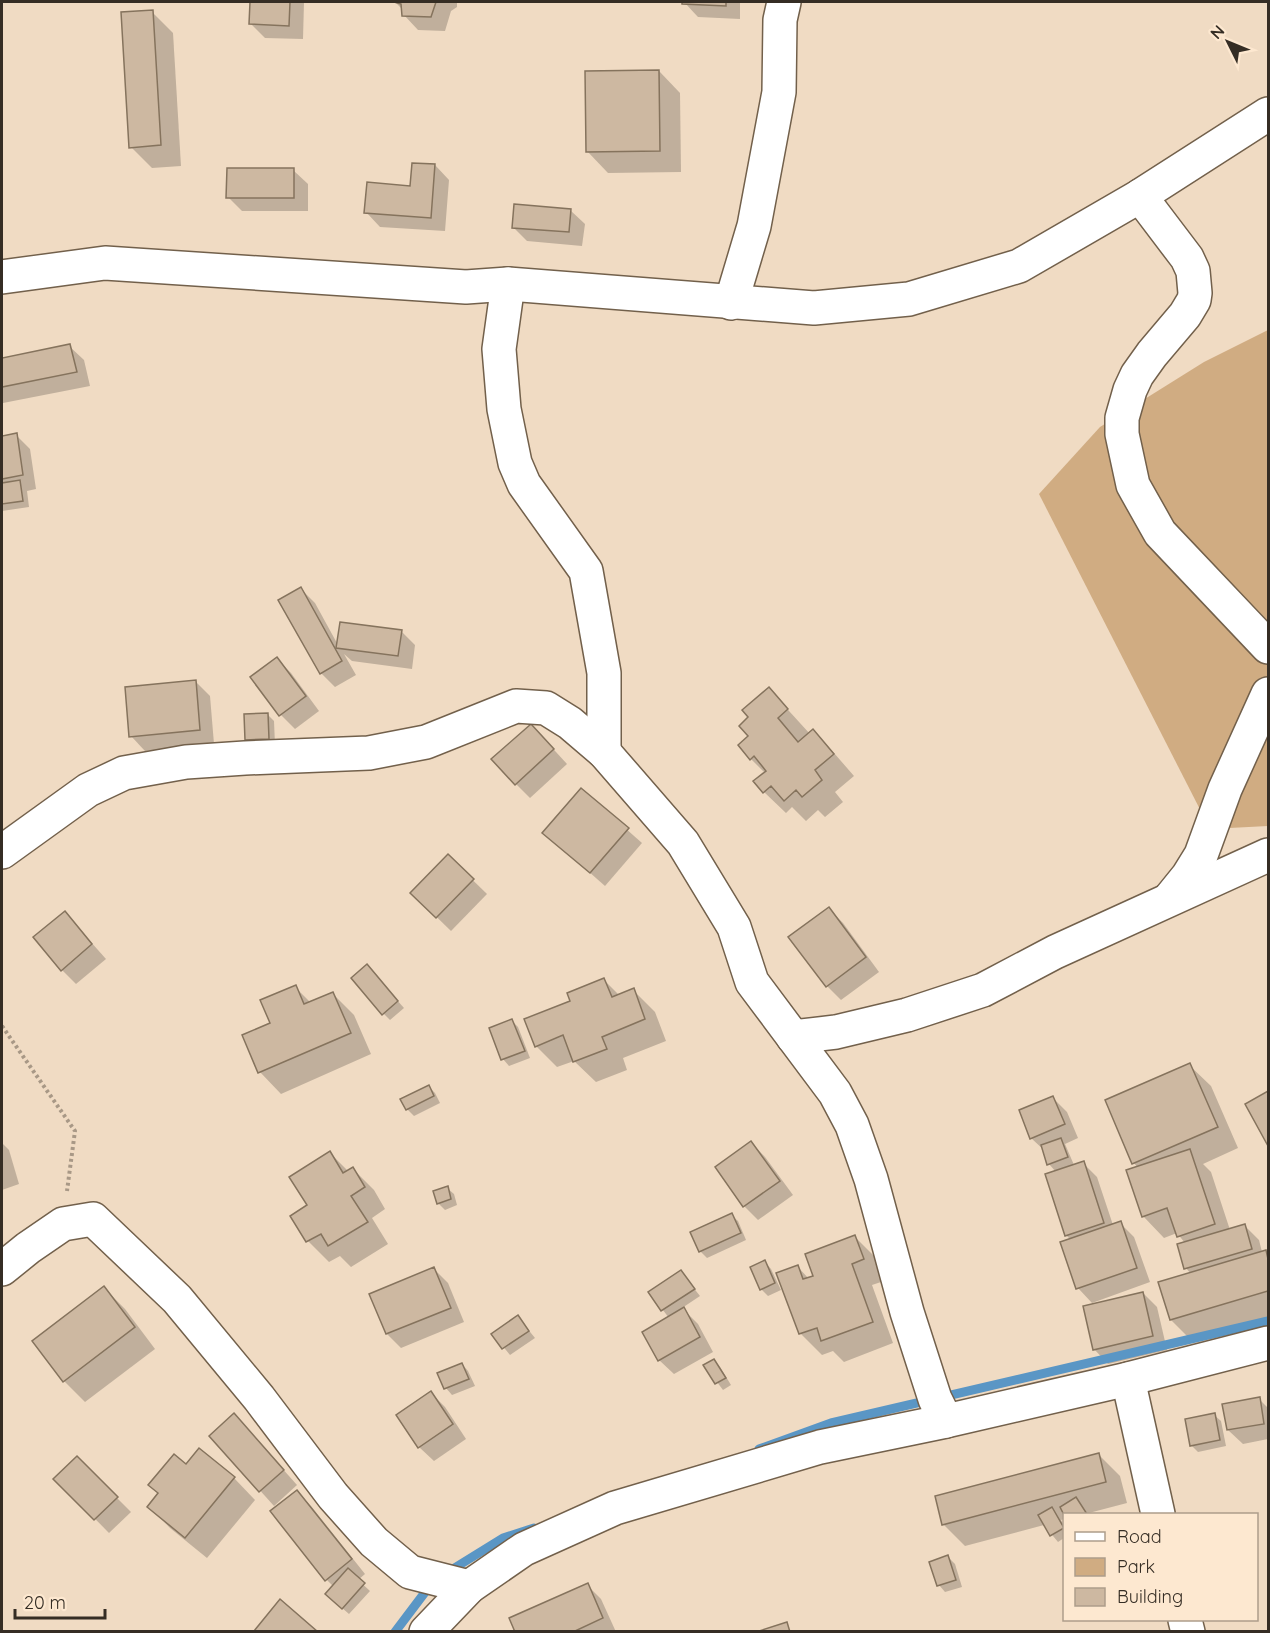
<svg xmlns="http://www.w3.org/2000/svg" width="1270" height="1633" viewBox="0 0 1270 1633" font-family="Quicksand,sans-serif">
	<rect width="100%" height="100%" fill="#f0dbc3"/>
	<path fill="#d0ac82" d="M1268,330V826L1210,829L1039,494L1100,427L1204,362Z"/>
	<g fill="#0003">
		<path d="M251,2H304L303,39L265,38L251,24Z"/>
		<path d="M395,2H457V7L451,11L445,31L418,30L404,15L403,10Z"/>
		<path d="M684,2H740V19L698,17Z"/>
		<path d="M152,12L173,33L181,166L152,168L131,147Z"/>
		<path d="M659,71L680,93L681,172L608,173L587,151Z"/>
		<path d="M435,165L449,180L445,231L380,227L366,212L412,187Z"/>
		<path d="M293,170L308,184V211H242L228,197Z"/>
		<path d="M570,210L585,224L582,246L527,241L513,227Z"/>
		<path d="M69,346L84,360L90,386L3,403L2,401V360Z"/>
		<path d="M16,435L30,449L36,489L27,491L29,507L2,511V437Z"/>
		<path d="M301,589L315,603L338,645L401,631L415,645L412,669L352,661L344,654L356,675L335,687L321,673Z"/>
		<path d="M277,659L291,673L319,711L295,729L281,715L252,677Z"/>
		<path d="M196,682L210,696L214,744L145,751L131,736Z"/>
		<path d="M769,689L810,734L813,731L834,753L854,776L835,792L843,802L825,817L818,810L806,821L792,807L786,813L764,792L765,773L751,759L750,717Z"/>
		<path d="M267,714L274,721L275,745L254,746L247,740Z"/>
		<path d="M545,740L567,764L530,798L516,784Z"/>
		<path d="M582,790L642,843L605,886L545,833Z"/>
		<path d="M448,856L487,894L451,931L412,893Z"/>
		<path d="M829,909L843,923L879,972L841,1000L827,986Z"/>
		<path d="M65,913L106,959L76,984L62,970Z"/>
		<path d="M373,973L404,1008L390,1020L383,1013Z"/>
		<path d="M604,980L620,996L633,990L655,1012L666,1041L623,1058L627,1070L596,1082L574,1061L557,1067L536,1046Z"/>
		<path d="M295,987L311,1003L332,993L354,1015L371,1054L281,1094L260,1072L244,1036L272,1023Z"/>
		<path d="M512,1021L518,1027L530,1058L509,1066L503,1059Z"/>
		<path d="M1189,1065L1211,1086L1238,1148L1203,1164L1211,1172L1230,1230L1245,1226L1259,1240L1262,1252L1265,1251L1268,1254V1318L1192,1341L1171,1320L1191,1274L1186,1268L1179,1245L1185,1243L1177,1233L1164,1238L1143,1216L1138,1168L1134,1163Z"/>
		<path d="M428,1086L435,1093L440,1103L414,1116L407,1109Z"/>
		<path d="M1268,1093V1143L1247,1104Z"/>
		<path d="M1053,1098L1067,1112L1078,1138L1065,1144L1074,1165L1083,1163L1097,1177L1113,1225L1120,1223L1134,1237L1150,1282L1092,1303L1078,1288L1062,1243L1071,1240L1066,1235L1056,1172L1049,1164L1045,1151L1031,1138Z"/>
		<path d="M751,1142L765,1157L793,1195L758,1220L744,1206Z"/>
		<path d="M2,1143L9,1150L19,1184L2,1190Z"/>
		<path d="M330,1153L348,1171L353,1169L374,1190L385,1209L372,1218L388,1244L351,1267L340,1256L329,1262L308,1241L292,1216L309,1206Z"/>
		<path d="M447,1188L454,1194L457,1205L445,1210L438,1203Z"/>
		<path d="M731,1215L738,1221L746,1240L707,1258L700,1251Z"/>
		<path d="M855,1237L876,1258L884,1281L872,1285L893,1343L844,1362L833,1351L822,1355L800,1333L797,1266L809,1279L815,1277Z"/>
		<path d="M765,1262L771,1269L781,1290L768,1296L761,1289Z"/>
		<path d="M434,1269L448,1283L464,1322L401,1348L387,1334Z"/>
		<path d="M681,1272L700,1296L682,1308L698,1324L713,1352L674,1374L659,1360L669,1318L650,1293Z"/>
		<path d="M104,1288L125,1309L155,1349L85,1402L64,1381Z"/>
		<path d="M1143,1293L1157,1307L1167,1350L1108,1364L1094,1349Z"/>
		<path d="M518,1317L535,1338L510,1355L493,1334Z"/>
		<path d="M714,1361L720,1367L731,1385L723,1390L705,1366Z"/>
		<path d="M462,1364L468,1371L475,1386L452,1395L446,1388L439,1374Z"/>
		<path d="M431,1393L445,1407L466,1439L434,1461L419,1447L398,1415Z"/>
		<path d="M1259,1399L1268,1408V1439L1243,1444L1228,1430Z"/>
		<path d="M1214,1415L1221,1421L1226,1446L1198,1452L1191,1445Z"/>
		<path d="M248,1430L297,1485L274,1506L211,1436Z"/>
		<path d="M199,1450L234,1478L255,1500L207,1558L170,1528L149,1506Z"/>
		<path d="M1099,1455L1120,1476L1127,1503L1085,1514H1064V1519L1061,1520L1064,1526V1538L1058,1542L1044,1525L965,1546L943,1524Z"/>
		<path d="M77,1458L131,1512L109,1533L56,1479Z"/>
		<path d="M297,1492L311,1506L365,1574L358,1580L370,1591L349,1614L333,1600V1586L327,1580Z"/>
		<path d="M948,1557L955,1564L962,1587L945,1592L939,1585Z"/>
		<path d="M587,1585L601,1599L616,1632H517Z"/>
	</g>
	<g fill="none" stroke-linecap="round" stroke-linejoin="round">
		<g stroke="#5a96c5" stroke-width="9">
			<path d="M759,1449L831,1423L1268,1321"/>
			<path d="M448,1572L503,1538L534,1528"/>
			<path d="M395,1632L432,1583"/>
		</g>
	</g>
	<g fill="#cdb8a1" stroke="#85735d" stroke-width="1.5">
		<path d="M250,2H290L289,26L249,24Z"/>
		<path d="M394,2H436L431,17L402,16L401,4Z"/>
		<path d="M682,2H726V6L682,4Z"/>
		<path d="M153,10L161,145L129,148L121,12Z"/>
		<path d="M659,70L660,151L586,152L585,71Z"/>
		<path d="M412,163L435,164L431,218L364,213L367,182L410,186Z"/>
		<path d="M227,168H294V198H226Z"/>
		<path d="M514,204L571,209L569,232L512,228Z"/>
		<path d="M70,344L77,372L2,387V358Z"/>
		<path d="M17,433L23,475L2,479V436Z"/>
		<path d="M20,480L23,501L2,504V483Z"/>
		<path d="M301,587L342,661L320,674L278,600Z"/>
		<path d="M340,622L402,630L398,656L336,648Z"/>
		<path d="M277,657L306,696L279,716L250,677Z"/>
		<path d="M196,680L200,730L129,737L125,687Z"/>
		<path d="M769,687L788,709L778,718L798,742L813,729L834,754L815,770L822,780L802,797L796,790L784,801L771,786L763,793L753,781L766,771L754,756L750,760L738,745L748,736L739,726L748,717L742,710Z"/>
		<path d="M268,713L269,739L245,740L244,714Z"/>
		<path d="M531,724L554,749L515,785L491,759Z"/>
		<path d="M581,788L629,828L590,873L542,833Z"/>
		<path d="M448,854L474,879L436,918L410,893Z"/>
		<path d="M829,907L866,957L826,987L788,937Z"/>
		<path d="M65,911L92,944L61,971L33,937Z"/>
		<path d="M367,964L398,1001L382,1015L351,978Z"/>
		<path d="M604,978L612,997L634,988L645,1019L602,1037L607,1049L573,1062L563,1035L535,1047L524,1019L570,1001L567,993Z"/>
		<path d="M296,985L304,1004L333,992L351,1033L258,1073L242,1035L270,1023L260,1000Z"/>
		<path d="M512,1019L525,1051L501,1060L489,1028Z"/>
		<path d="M1190,1063L1218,1127L1132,1164L1105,1100Z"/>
		<path d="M429,1085L434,1096L406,1110L400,1099Z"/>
		<path d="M1268,1091V1146L1245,1104Z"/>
		<path d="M1053,1096L1065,1124L1030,1139L1019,1110Z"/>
		<path d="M1061,1138L1068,1157L1047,1165L1041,1145Z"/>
		<path d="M751,1141L780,1181L743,1207L715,1167Z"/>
		<path d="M1190,1149L1215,1224L1177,1237L1167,1208L1142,1217L1126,1170Z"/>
		<path d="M330,1151L343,1173L353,1167L365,1187L351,1196L368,1222L328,1246L321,1234L306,1242L290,1216L307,1205L289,1177Z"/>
		<path d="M1084,1161L1104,1223L1065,1236L1045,1174Z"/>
		<path d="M448,1186L451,1199L437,1204L433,1191Z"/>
		<path d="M732,1213L741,1233L699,1252L690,1232Z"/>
		<path d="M1121,1221L1137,1268L1076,1289L1060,1242Z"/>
		<path d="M1245,1224L1252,1249L1184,1269L1177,1244Z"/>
		<path d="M855,1235L864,1259L852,1264L873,1322L821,1341L817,1328L799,1334L776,1273L798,1265L803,1279L813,1276L805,1254Z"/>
		<path d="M1266,1250L1268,1259V1291L1170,1320L1158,1282Z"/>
		<path d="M765,1260L775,1283L760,1290L750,1267Z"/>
		<path d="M434,1267L451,1308L386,1334L369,1294Z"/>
		<path d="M681,1270L695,1289L661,1311L648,1292Z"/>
		<path d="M104,1286L135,1327L63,1382L32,1341Z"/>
		<path d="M1143,1292L1153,1336L1093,1350L1083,1306Z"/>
		<path d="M684,1307L700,1337L658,1361L642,1332Z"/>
		<path d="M518,1315L529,1331L502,1349L491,1334Z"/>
		<path d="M714,1359L726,1378L715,1384L703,1365Z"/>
		<path d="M462,1363L469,1379L444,1389L437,1373Z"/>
		<path d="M431,1391L453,1424L418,1448L396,1415Z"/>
		<path d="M1260,1397L1264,1424L1227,1430L1222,1404Z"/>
		<path d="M234,1413L284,1470L259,1492L209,1436Z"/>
		<path d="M1215,1413L1220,1440L1190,1446L1185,1419Z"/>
		<path d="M199,1448L235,1477L185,1538L147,1507L158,1493L148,1485L174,1454L186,1464Z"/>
		<path d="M1099,1453L1106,1482L942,1525L935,1496Z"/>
		<path d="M77,1456L118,1497L94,1520L53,1479Z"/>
		<path d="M297,1490L352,1559L325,1581L270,1511Z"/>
		<path d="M1076,1497L1087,1514L1064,1515L1060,1507Z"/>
		<path d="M1052,1507L1064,1528L1050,1536L1038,1515Z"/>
		<path d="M948,1555L956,1580L937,1586L929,1562Z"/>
		<path d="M348,1568L365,1583L342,1609L325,1594Z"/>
		<path d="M588,1583L603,1618L573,1632H515L509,1618Z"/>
		<path d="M280,1599L318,1632L254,1631Z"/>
		<path d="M787,1622L790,1632H756Z"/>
	</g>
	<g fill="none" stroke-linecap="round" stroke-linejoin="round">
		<g stroke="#72604b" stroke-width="36">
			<g id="minor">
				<path d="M1140,196L1187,258L1193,271L1195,293L1194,300L1185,315L1152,354L1137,375L1130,390L1122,418V434L1133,485L1160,533L1268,647"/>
				<path d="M2,277L105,263L466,287L508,284L814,308L909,299L1019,266L1140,196L1268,114"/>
				<path d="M508,284L499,349L504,409L515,463L524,484L586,571L604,673V752"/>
				<path d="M731,303L754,226L779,92L780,20L784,2"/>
				<path d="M2,852L88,790L124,773L186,762L245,758L369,753L426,742L516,706L546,708L570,723L604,752L683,843L734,927L752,982L835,1093L852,1125L871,1179L907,1312L935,1399L946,1421"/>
				<path d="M1171,897L1188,876L1201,855L1225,789L1268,694"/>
				<path d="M793,1037L836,1032L907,1015L983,990L1055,952L1268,855"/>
				<path d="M2,1269L28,1248L63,1224L93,1219L177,1299L259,1398L333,1496L374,1542L410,1572L469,1587"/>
				<path d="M1128,1379L1158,1514"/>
				<path d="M1185,1620L1188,1632"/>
				<path d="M426,1632L469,1587L524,1549L615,1508L820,1447L946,1421L1128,1379L1268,1343"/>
			</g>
		</g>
		<path stroke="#a89886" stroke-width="4" stroke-dasharray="3 3" stroke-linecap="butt" d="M2,1026L75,1131L67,1191"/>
		<use href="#minor" stroke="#fff" stroke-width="33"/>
	</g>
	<rect width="1270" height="1633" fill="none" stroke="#352d24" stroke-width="6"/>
	<rect x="1063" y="1513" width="195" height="108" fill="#fde8d0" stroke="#ad9d8b" stroke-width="1.5"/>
	<rect x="1075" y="1532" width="30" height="9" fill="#ffffff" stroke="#ad9d8b" stroke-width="1.5"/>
	<text x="1117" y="1543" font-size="18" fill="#352d24">Road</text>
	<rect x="1075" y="1558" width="30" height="18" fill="#d0ac82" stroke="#ad9d8b" stroke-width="1.5"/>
	<text x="1117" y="1573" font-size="18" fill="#352d24">Park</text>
	<rect x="1075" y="1588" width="30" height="18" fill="#cdb8a1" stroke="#ad9d8b" stroke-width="1.5"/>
	<text x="1117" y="1603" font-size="18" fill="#352d24">Building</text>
	<g transform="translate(1228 42) rotate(313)" stroke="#fde8d0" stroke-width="4.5" paint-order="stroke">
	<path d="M0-4.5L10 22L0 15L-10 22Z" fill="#352d24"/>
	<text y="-9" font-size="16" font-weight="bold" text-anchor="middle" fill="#352d24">N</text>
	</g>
	<path d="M15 1609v9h90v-9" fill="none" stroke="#352d24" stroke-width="3"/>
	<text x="24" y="1609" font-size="18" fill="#352d24" stroke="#fde8d0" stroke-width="4.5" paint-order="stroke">20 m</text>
</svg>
